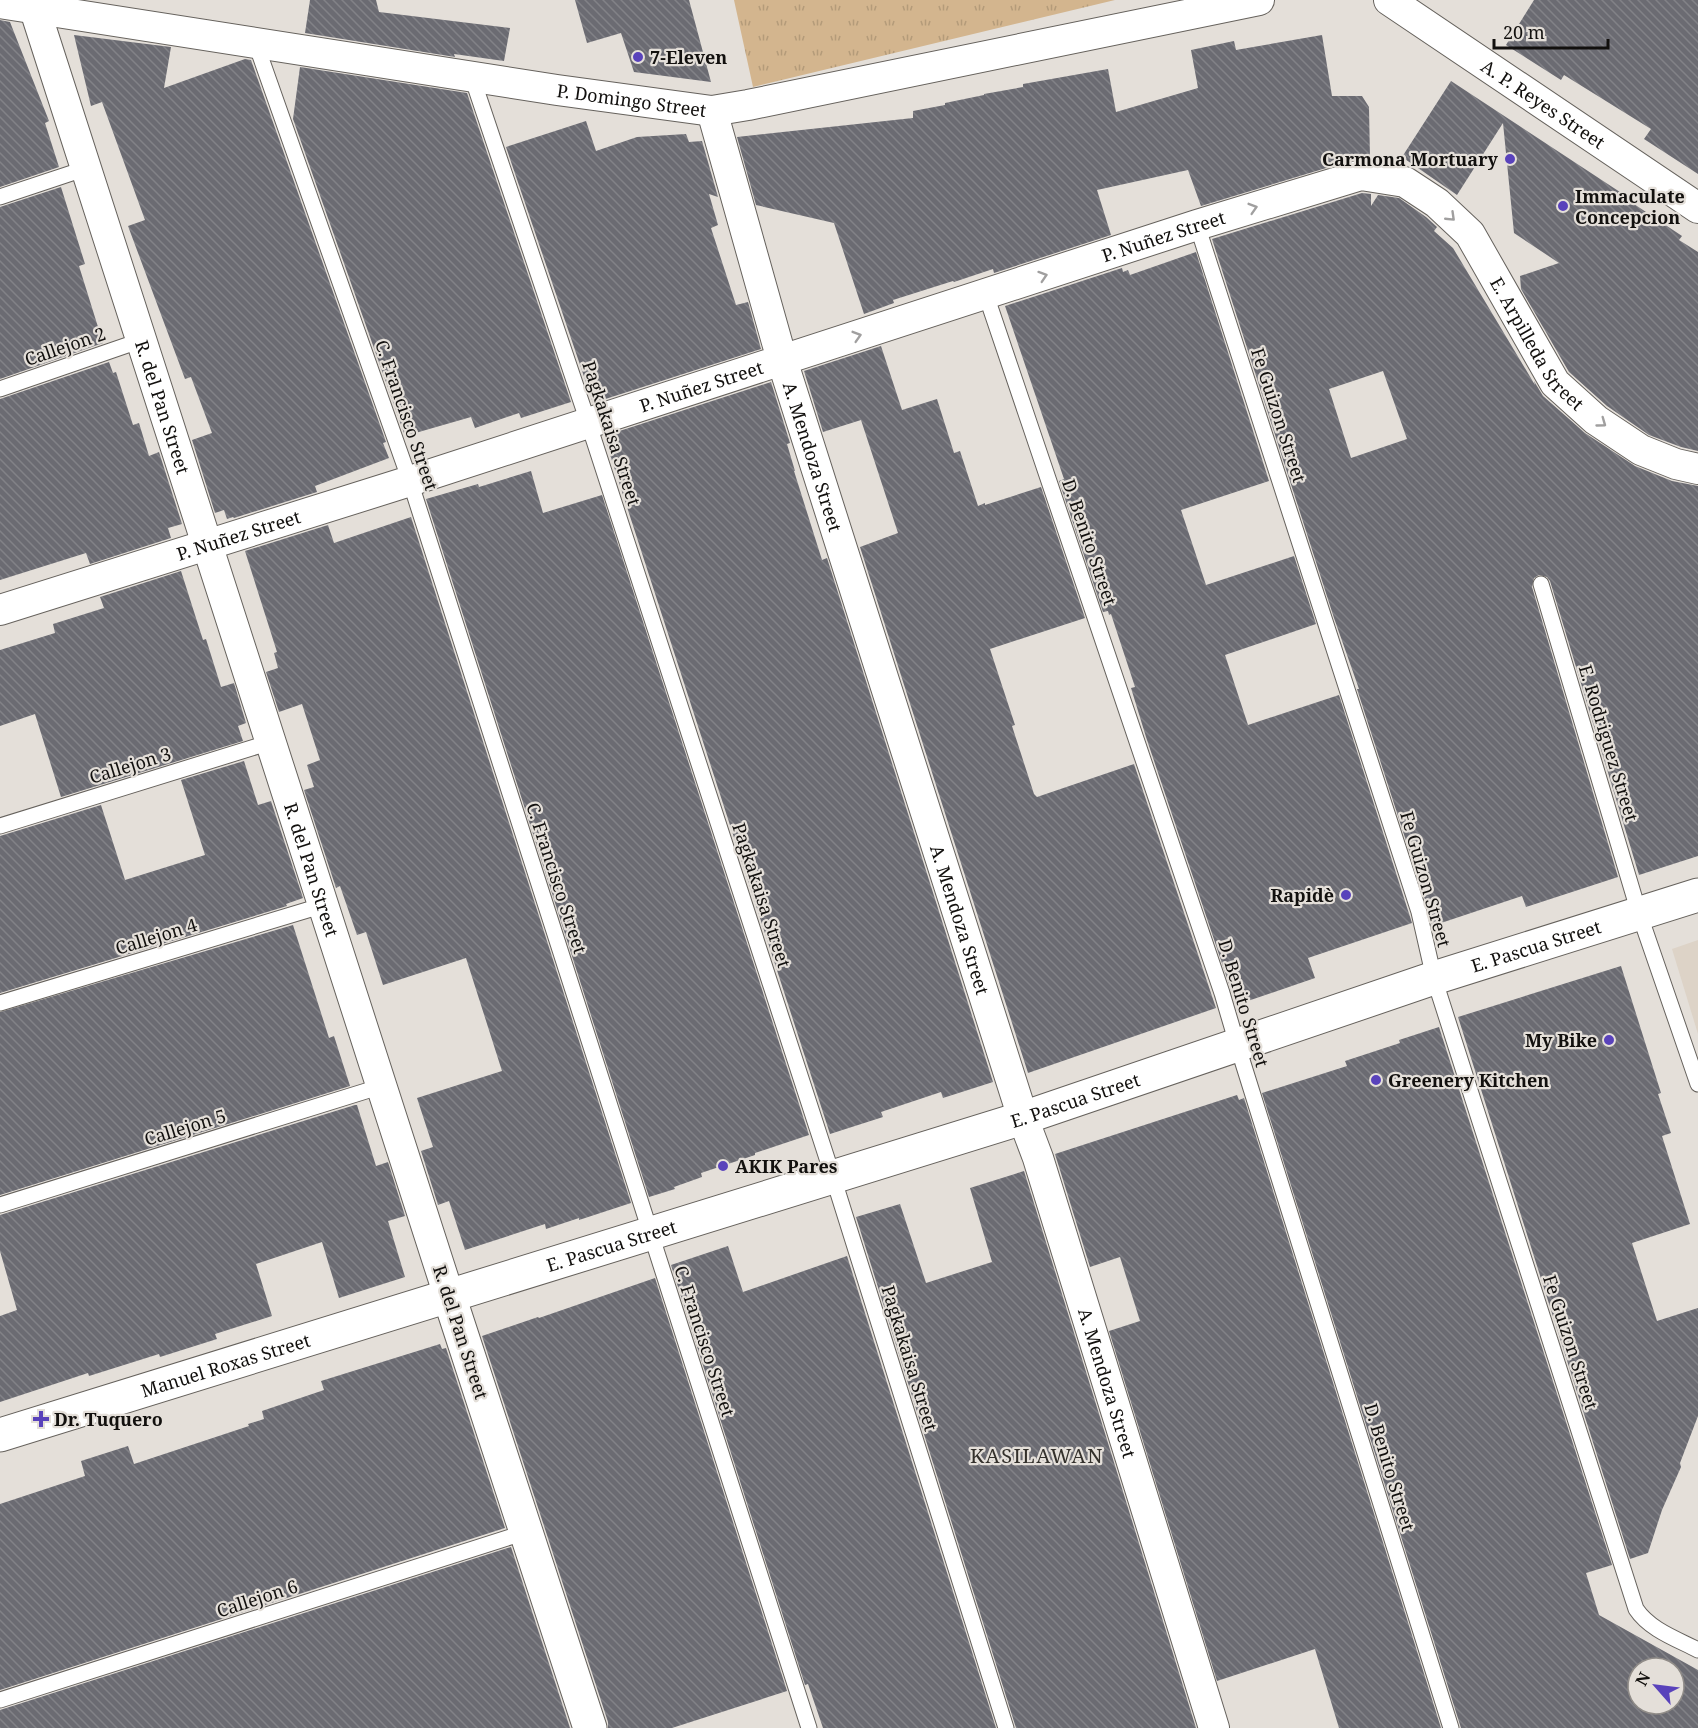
<svg xmlns="http://www.w3.org/2000/svg" width="1698" height="1728" viewBox="0 0 1698 1728" font-family="'Noto Serif',serif">
	<defs>
		<pattern id="grass-tufts" width="24" height="20" patternUnits="userSpaceOnUse" patternTransform="scale(1.5)"><rect width="24" height="20" fill="#d3b58e"/><path d="M3 7l-1-3M5 7V3M7 7l1-3M15 17l-1-3M17 17v-4M19 17l1-3" fill="none" stroke="#b49b79"/></pattern>
		<pattern id="building-back-hatch" width="6" height="6" patternUnits="userSpaceOnUse" patternTransform="scale(1.5)"><rect width="6" height="6" fill="#6b6b72"/><path d="M-1 5l2 2M0 0l6 6M5-1l2 2" fill="none" stroke="#828287"/></pattern>
	</defs>
	<rect width="100%" height="100%" fill="#e4dfd9"/>
	<path fill="#ddd3c7" d="M1698,940V1034L1672,949Z"/>
	<path fill="url(#grass-tufts)" d="M734,0H1115L753,87Z"/>
	<g fill="url(#building-back-hatch)" fill-rule="evenodd">
		<path d="M310,0H376L379,12L510,28L504,61L454,54L455,57L305,33Z"/>
		<path d="M575,0H689L711,82L634,72L621,33L587,43Z"/>
		<path d="M1534,0H1698V174L1644,139L1651,129L1564,75L1561,80L1506,45Z"/>
		<path d="M0,20L10,22L49,121L45,123L59,167L0,187Z"/>
		<path d="M74,35L171,47L164,88L245,59L251,60L386,442L383,443L389,458L315,486L317,492L234,518L233,517L227,519L224,510L215,513L192,440L212,433L191,377L185,379L128,226L145,220L102,102L91,106Z"/>
		<path d="M1322,35L1332,96H1362L1369,107L1370,159H1356L1201,206L1188,170L1097,190L1111,235L994,273L993,269L954,282L953,281L893,300L894,303L864,314L834,223L756,205L737,137L913,118V111L945,105V103L984,95V94L1023,87V84L1108,69L1116,112L1198,88L1191,50L1234,41L1236,50Z"/>
		<path d="M300,67L467,93L571,402L521,418L519,413L475,428L471,417L405,436L293,119Z"/>
		<path d="M1451,81L1623,194L1622,196L1682,236L1679,240L1698,252V451L1681,447L1649,435L1607,406L1569,372L1521,289L1520,276L1559,263L1514,233L1503,123L1457,195L1402,157Z"/>
		<path d="M586,121L596,151L637,137L686,134L689,142L702,141L718,197L709,194L718,225L711,228L736,305L748,302L761,349L593,403L506,147Z"/>
		<path d="M61,187L85,264L79,266L103,343L0,379V207Z"/>
		<path d="M1362,193L1371,194V206L1378,195L1399,198L1426,217L1437,227L1434,231L1453,248L1535,385L1534,381L1543,396L1585,433L1635,466L1672,481L1698,486V856L1639,875L1550,581L1547,577L1539,575L1534,578L1532,587L1618,877L1526,907L1522,896L1432,926L1428,909L1357,689H1359L1334,618L1212,239ZM1383,371L1407,439L1351,458L1329,389Z"/>
		<path d="M1196,252L1269,481L1181,510L1206,585L1294,556L1316,624L1225,655L1248,725L1339,695L1412,923L1308,958L1315,978L1236,1005L1146,737L1131,688L1135,687L1111,614L1109,615L1108,611L1103,612L1059,481L1064,479L1005,306L1122,268L1123,272L1128,270L1130,275Z"/>
		<path d="M881,346L902,410L937,399L954,453L960,451L978,506L985,503V505L1041,487L1085,618L990,649L1015,725L1012,726L1034,794L1037,797L1134,764L1216,1008L1028,1073L860,547L898,533L861,420L823,432L804,371Z"/>
		<path d="M109,362L113,373L116,372L133,425L139,423L149,456L159,452L182,524L168,528L171,538L90,564L86,553L0,580V399Z"/>
		<path d="M771,382L790,443L787,444L795,471H794L822,560L827,558L993,1082L943,1098L941,1092L881,1112L883,1117L830,1134L604,436Z"/>
		<path d="M531,471L543,513L602,495L809,1135L755,1153V1155L701,1173L702,1177L674,1187L675,1189L649,1197L426,499L478,484L479,487Z"/>
		<path d="M411,517L631,1203L579,1220V1218L546,1229L545,1224L465,1250L449,1201L438,1205L421,1151L433,1147L417,1098L502,1071L466,958L383,985L366,932L357,935L340,886L336,888L304,790L314,787L307,765L320,760L302,704L279,712L266,672L278,668L274,653L277,652L245,551L328,525L334,543Z"/>
		<path d="M181,571L203,640L206,639L221,687L234,683L246,723L238,726L243,741L61,797L35,714L0,726V650L55,633L53,624L104,608L100,597Z"/>
		<path d="M244,761L258,805L271,801L303,898L286,904L287,906L0,993V836L101,805L125,880L205,855L181,780Z"/>
		<path d="M293,925L329,1038L334,1036L350,1086L0,1195V1012Z"/>
		<path d="M1621,966L1661,1093L1658,1094L1671,1133L1662,1136L1690,1224L1632,1243L1657,1321L1698,1308V1416L1680,1463L1681,1467L1662,1510L1648,1553L1630,1559L1458,1017Z"/>
		<path d="M1439,1027L1612,1565L1586,1573L1599,1615L1698,1670V1728H1461L1262,1093L1347,1066L1345,1061L1400,1043L1399,1040ZM1638,1668H1674V1704H1638Z"/>
		<path d="M1237,1095L1239,1100L1244,1098L1441,1728H1339L1315,1649L1217,1681L1109,1331L1140,1321L1120,1257L1090,1267L1055,1154Z"/>
		<path d="M355,1105H357L376,1166L388,1162L405,1216L388,1221L405,1277L339,1298L322,1242L256,1264L272,1316L215,1334L217,1339L160,1357L159,1354L89,1376L88,1373L0,1402V1316L17,1310L0,1251V1215Z"/>
		<path d="M1024,1171L1196,1728H1016L856,1217L900,1204L926,1283L992,1262L970,1188Z"/>
		<path d="M728,1246L743,1292L847,1256L996,1728H823L808,1684L805,1685L671,1265Z"/>
		<path d="M655,1278L787,1691L672,1728H608V1722L482,1336L538,1317L539,1318Z"/>
		<path d="M440,1344L442,1349L446,1348L505,1528L0,1690V1504L85,1476L81,1461L128,1446L134,1464L249,1426L248,1424L264,1419L262,1411L324,1390L321,1381Z"/>
		<path d="M511,1547L570,1728H0V1710Z"/>
	</g>
	<g fill="none" stroke-linecap="round" stroke-linejoin="round">
		<g stroke="#66625d" stroke-width="17">
			<g id="service">
				<path d="M256,44L410,481L809,1728"/>
				<path d="M472,77L588,422L833,1177L1006,1728"/>
				<path d="M0,197L87,168"/>
				<path d="M1197,225L1419,912L1434,978L1636,1609C1650,1630 1677,1639 1698,1650"/>
				<path d="M986,295L1222,993L1237,1044L1451,1728"/>
				<path d="M0,389L142,340"/>
				<path d="M1541,584L1639,913L1698,1084"/>
				<path d="M0,826L271,742"/>
				<path d="M0,1003L324,905"/>
				<path d="M0,1205L382,1086"/>
				<path d="M0,1700L526,1532"/>
			</g>
		</g>
		<g stroke="#66625d" stroke-width="32">
			<g id="minor">
				<path id="s1" d="M1389,0L1698,208"/>
				<path id="s2" d="M0,3L557,90L712,111L748,105L1259,0"/>
				<path id="s3" d="M35,10L449,1296"/>
				<path id="s4" d="M712,111L782,360L1023,1118L1038,1158L1214,1728"/>
				<path id="s5" d="M0,610L410,481L1197,225L1361,175L1405,182L1437,203L1470,234L1555,383L1596,420L1641,450L1676,464L1698,469"/>
			</g>
		</g>
		<g stroke="#66625d" stroke-width="35">
			<g id="tertiary">
				<path d="M449,1296L590,1728"/>
				<path id="s6" d="M0,1435L1023,1118L1434,978L1698,895"/>
			</g>
		</g>
		<use href="#service" stroke="#fff" stroke-width="15"/>
		<use href="#minor" stroke="#fff" stroke-width="30"/>
		<use href="#tertiary" stroke="#fff" stroke-width="33"/>
	</g>
	<defs><path id="oneway-chevron" d="M-2-3.5L2.5 0L-2 3.5" fill="none" stroke-width="1.6" stroke-linecap="round" stroke-linejoin="round" transform="scale(1.5)"/></defs>
	<g stroke="#a09f9f">
		<use href="#oneway-chevron" transform="translate(1253 208) rotate(-17)"/>
		<use href="#oneway-chevron" transform="translate(1451 217) rotate(44)"/>
		<use href="#oneway-chevron" transform="translate(1043 276) rotate(-18)"/>
		<use href="#oneway-chevron" transform="translate(857 336) rotate(-17)"/>
		<use href="#oneway-chevron" transform="translate(1602 423) rotate(36)"/>
	</g>
	<g fill="#5942bb" stroke="#e4dfd9" stroke-width="2">
		<circle cx="638" cy="57" r="6"/>
		<circle cx="1510" cy="159" r="6"/>
		<circle cx="1563" cy="206" r="6"/>
		<circle cx="1346" cy="895" r="6"/>
		<circle cx="1609" cy="1040" r="6"/>
		<circle cx="1376" cy="1080" r="6"/>
		<circle cx="723" cy="1166" r="6"/>
		<path d="M38 1410h6v6h6v6h-6v6h-6v-6h-6v-6h6z"/>
	</g>
	<g text-anchor="middle" dominant-baseline="central" stroke-width="4.5" stroke-linejoin="round" paint-order="stroke">
		<g font-size="18" font-weight="bold" fill="#12100e" stroke="#e4dfd9" text-anchor="start">
			<text x="650" y="57">7-Eleven</text>
			<text x="1498" y="159" text-anchor="end">Carmona Mortuary</text>
			<text x="1575" y="196">Immaculate<tspan x="1575" dy="21">Concepcion</tspan></text>
			<text x="1334" y="895" text-anchor="end">Rapidè</text>
			<text x="1597" y="1040" text-anchor="end">My Bike</text>
			<text x="1388" y="1080">Greenery Kitchen</text>
			<text x="735" y="1166">AKIK Pares</text>
			<text x="54" y="1419">Dr. Tuquero</text>
		</g>
		<g font-size="18" fill="#12100e" stroke="#e4dfd9">
			<text stroke="none"><textPath href="#s2" startOffset="639">P. Domingo Street</textPath></text>
			<text stroke="none"><textPath href="#s1" startOffset="186">A. P. Reyes Street</textPath></text>
			<text stroke="none"><textPath href="#s5" startOffset="1222">P. Nuñez Street</textPath></text>
			<text stroke="none"><textPath href="#s5" startOffset="1686">E. Arpilleda Street</textPath></text>
			<text transform="translate(65 346) rotate(-19)">Callejon 2</text>
			<text stroke="none"><textPath href="#s5" startOffset="736">P. Nuñez Street</textPath></text>
			<text stroke="none"><textPath href="#s3" startOffset="417">R. del Pan Street</textPath></text>
			<text transform="translate(407 415) rotate(71)">C. Francisco Street</text>
			<text transform="translate(1279 415) rotate(72)">Fe Guizon Street</text>
			<text transform="translate(612 433) rotate(72)">Pagkakaisa Street</text>
			<text stroke="none"><textPath href="#s4" startOffset="360">A. Mendoza Street</textPath></text>
			<text stroke="none"><textPath href="#s5" startOffset="250">P. Nuñez Street</textPath></text>
			<text transform="translate(1090 542) rotate(71)">D. Benito Street</text>
			<text transform="translate(1609 743) rotate(73)">E. Rodriguez Street</text>
			<text transform="translate(130 765) rotate(-17)">Callejon 3</text>
			<text stroke="none"><textPath href="#s3" startOffset="903">R. del Pan Street</textPath></text>
			<text transform="translate(557 878) rotate(72)">C. Francisco Street</text>
			<text transform="translate(1426 879) rotate(74)">Fe Guizon Street</text>
			<text transform="translate(762 895) rotate(72)">Pagkakaisa Street</text>
			<text stroke="none"><textPath href="#s4" startOffset="846">A. Mendoza Street</textPath></text>
			<text transform="translate(156 936) rotate(-17)">Callejon 4</text>
			<text stroke="none"><textPath href="#s6" startOffset="1612">E. Pascua Street</textPath></text>
			<text transform="translate(1244 1003) rotate(73)">D. Benito Street</text>
			<text stroke="none"><textPath href="#s6" startOffset="1126">E. Pascua Street</textPath></text>
			<text transform="translate(185 1127) rotate(-17)">Callejon 5</text>
			<text stroke="none"><textPath href="#s6" startOffset="640">E. Pascua Street</textPath></text>
			<text transform="translate(461 1332) rotate(72)">R. del Pan Street</text>
			<text transform="translate(705 1341) rotate(72)">C. Francisco Street</text>
			<text transform="translate(1571 1342) rotate(72)">Fe Guizon Street</text>
			<text transform="translate(910 1358) rotate(73)">Pagkakaisa Street</text>
			<text stroke="none"><textPath href="#s6" startOffset="236">Manuel Roxas Street</textPath></text>
			<text stroke="none"><textPath href="#s4" startOffset="1332">A. Mendoza Street</textPath></text>
			<text transform="translate(1390 1467) rotate(73)">D. Benito Street</text>
			<text transform="translate(257 1598) rotate(-18)">Callejon 6</text>
		</g>
		<g font-size="20" letter-spacing="1.5" fill="#33302b" stroke="#e4dfd9">
			<text x="1037" y="1455">KASILAWAN</text>
		</g>
	</g>
	<g transform="translate(1656 1686) rotate(298)"><circle r="28" fill="#e4dfd9" stroke="#908c88" stroke-width="1.5"/>
	<path d="M0-4.5L10 22L0 15L-10 22Z" fill="#5942bb"/>
	<text y="-9" font-size="16" font-weight="bold" text-anchor="middle" fill="#12100e">N</text>
	</g>
	<path d="M1494 39v9h114v-9" fill="none" stroke="#12100e" stroke-width="3"/>
	<text x="1503" y="39" font-size="18" fill="#12100e" stroke="#e4dfd9" stroke-width="4.5" paint-order="stroke">20 m</text>
</svg>
